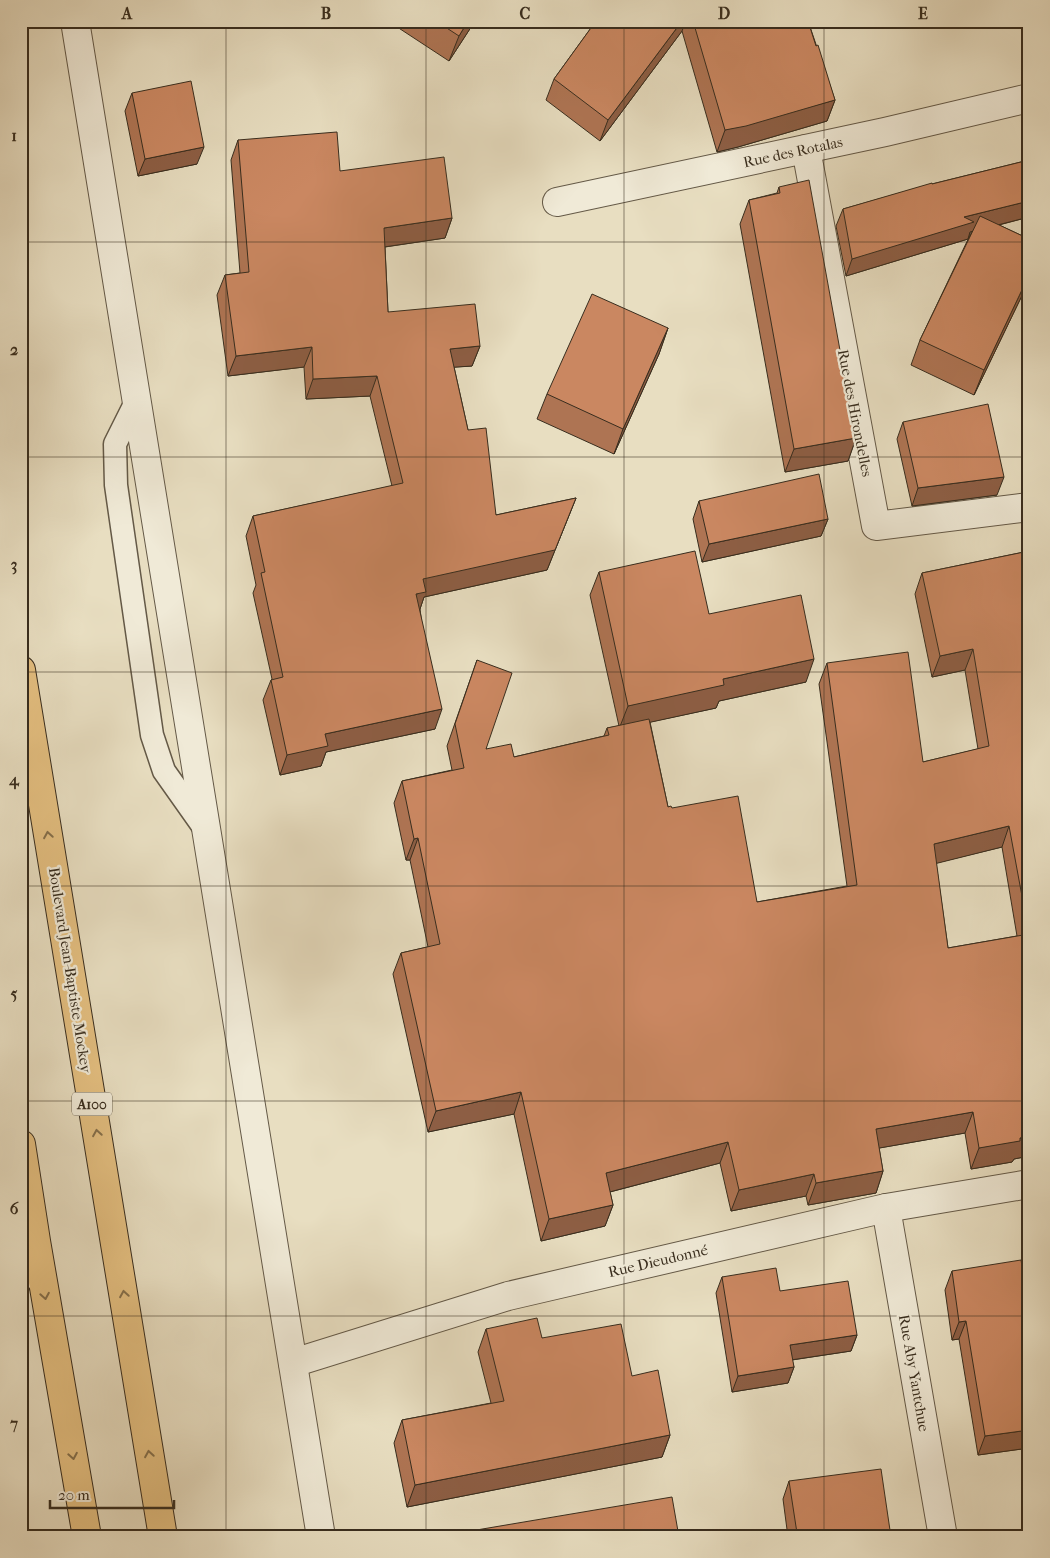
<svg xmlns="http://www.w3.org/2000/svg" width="1050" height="1558" viewBox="0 0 1050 1558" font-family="'IM FELL French Canon',serif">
	<rect width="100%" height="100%" fill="#e8dec1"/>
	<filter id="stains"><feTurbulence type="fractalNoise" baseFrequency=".004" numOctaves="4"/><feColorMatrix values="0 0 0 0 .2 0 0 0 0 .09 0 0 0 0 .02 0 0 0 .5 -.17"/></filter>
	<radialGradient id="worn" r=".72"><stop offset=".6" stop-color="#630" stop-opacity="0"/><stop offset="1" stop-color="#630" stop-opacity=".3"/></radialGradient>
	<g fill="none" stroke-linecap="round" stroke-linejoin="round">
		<g stroke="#645947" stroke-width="25">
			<g id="service">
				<path d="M137,400L115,444L116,485L152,735L164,771L205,829"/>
				<path d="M21,1281L36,1241"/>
			</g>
		</g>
		<g stroke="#645947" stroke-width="30">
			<g id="minor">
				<path d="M806,149L876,526L1029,507"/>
				<path d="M557,202L885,132L1029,98"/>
				<path d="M886,1208L943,1537"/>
				<path d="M293,1363L508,1296L886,1208L1029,1184"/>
			</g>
		</g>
		<g stroke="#645947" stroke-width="30">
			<path id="tertiary" d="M75,21L321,1537"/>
		</g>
		<g stroke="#382d1e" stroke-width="30">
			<g id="trunk">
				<path d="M21,670L163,1537"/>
				<path d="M21,1144L36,1241L87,1537"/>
			</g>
		</g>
		<use href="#service" stroke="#f0ead7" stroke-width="22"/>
		<use href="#minor" stroke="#f0ead7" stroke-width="28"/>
		<use href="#tertiary" stroke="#f0ead7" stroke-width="28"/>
		<use href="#trunk" stroke="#e4bf80" stroke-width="28"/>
	</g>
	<g fill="#ae7453" stroke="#382d1e" fill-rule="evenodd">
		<path d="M388,21H475L449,61Z"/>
		<path d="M596,21H808L835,100L827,121L738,147L717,152L682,31L600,141L546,100L554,79Z"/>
		<path d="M132,93L197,164L138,176L125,111Z"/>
		<path d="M238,140L340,171L452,218L445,238L385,247L388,312L480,346L472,366L454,367L468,430L496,515L576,498L547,570L424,597L420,609L435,729L326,752L321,766L280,775L263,700L271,680L272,679L253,593L256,585L246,536L253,516L392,486L370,396L306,399L304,367L228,376L217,295L225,275L240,273L231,160Z"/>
		<path d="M1029,160V217L999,225L1029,239V281L974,395L911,365L920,340L972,231L970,232L968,239L846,276L836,226L843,209L932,184Z"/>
		<path d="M779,187L856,438L848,461L785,472L740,224L749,200L777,193Z"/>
		<path d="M668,328L659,354L614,454L537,419L547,394Z"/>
		<path d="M903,422L997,495L912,506L897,439Z"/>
		<path d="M699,501L828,519L821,536L702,562L693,519Z"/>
		<path d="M1029,551V1156L1014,1159L1012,1162L971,1169L965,1133L879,1148L883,1171L876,1193L808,1205L806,1196L731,1211L720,1163L610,1192L613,1205L605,1226L541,1241L514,1114L428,1132L393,974L401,953L428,947L410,860H406L394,803L402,781L452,770L447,746L477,660L486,749L514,757L604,736L607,728L619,726L590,595L599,572L709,614L806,682L719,701L716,708L650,722L668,807L672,808L757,902L847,886L819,684L827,663L923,762L978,749L965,670L932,677L915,594L922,573ZM1002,847L1017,936L948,948L936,863Z"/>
		<path d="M952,1271L1026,1292L1029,1291V1448L978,1455L959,1339L952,1340L945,1290Z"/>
		<path d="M722,1277L780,1291L857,1335L851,1351L792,1360L794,1367L788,1383L732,1392L716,1293Z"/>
		<path d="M486,1329L542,1338L632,1376L670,1435L662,1457L407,1507L394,1443L402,1420L491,1403L478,1352Z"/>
		<path d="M789,1481L891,1537H788L783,1499Z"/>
	</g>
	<g fill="#8d5e44" stroke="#382d1e">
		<path d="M468,21H475L449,61L459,36Z"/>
		<path d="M682,21H686L682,31L600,141L608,120Z"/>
		<path d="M835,100L827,121L738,147L717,152L725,130Z"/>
		<path d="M204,147L197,164L138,176L145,159Z"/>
		<path d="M1029,201V217L970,232L968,239L846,276L852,259L964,217Z"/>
		<path d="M452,218L445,238L377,248L384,228Z"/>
		<path d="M1029,275V281L974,395L984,370Z"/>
		<path d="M668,328L659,354L614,454L623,429Z"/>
		<path d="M480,346L472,366L443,368L450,349Z"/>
		<path d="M312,347L304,367L228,376L236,356Z"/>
		<path d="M377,376L370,396L306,399L313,379Z"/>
		<path d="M856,438L848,461L785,472L794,449Z"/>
		<path d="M1004,477L997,495L912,506L918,488Z"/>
		<path d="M576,498L547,570L424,597L419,612L409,614L423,579Z"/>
		<path d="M828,519L821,536L702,562L709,544Z"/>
		<path d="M973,649L965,670L932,677L940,656Z"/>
		<path d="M814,659L806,682L719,701L716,708L619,729L628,706L723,679Z"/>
		<path d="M442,709L435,729L326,752L321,766L280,775L287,755L325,734Z"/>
		<path d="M1009,826L1002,847L926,866L934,844Z"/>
		<path d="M418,838L410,860H406L414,839Z"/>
		<path d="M521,1092L514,1114L428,1132L436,1111Z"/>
		<path d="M973,1112L965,1133L868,1150L876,1129Z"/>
		<path d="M1029,1136V1156L1014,1159L1012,1162L971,1169L979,1148Z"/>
		<path d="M728,1142L720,1163L598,1195L606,1173Z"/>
		<path d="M883,1171L876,1193L808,1205L816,1183Z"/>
		<path d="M814,1174L806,1196L731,1211L739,1190Z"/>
		<path d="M613,1205L605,1226L541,1241L549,1219Z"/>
		<path d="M966,1321L959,1339L952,1340L959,1322Z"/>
		<path d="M857,1335L851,1351L784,1361L790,1345Z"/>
		<path d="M794,1367L788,1383L732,1392L738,1376Z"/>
		<path d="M1029,1430V1448L978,1455L985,1436Z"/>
		<path d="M670,1435L662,1457L407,1507L415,1485Z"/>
		<path d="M800,1532L799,1537H795L797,1533Z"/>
	</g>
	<g fill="#ca8761" stroke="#382d1e" fill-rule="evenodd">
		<path d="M436,21H468L459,36Z"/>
		<path d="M596,21H682L608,120L554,79Z"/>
		<path d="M693,21H808L816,46L818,45L835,100L746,126L725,130Z"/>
		<path d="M191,81L204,147L145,159L132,93Z"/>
		<path d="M337,132L340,171L444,157L452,218L384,228L388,312L475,304L480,346L450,349L468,430L486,428L496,515L576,498L555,550L423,579L426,592L416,594L442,709L325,734L328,746L287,755L271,680L283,677L261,573L265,572L253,516L403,483L377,376L313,379L312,347L236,356L225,275L249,272L238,140Z"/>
		<path d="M1029,160V201L964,217L974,222L852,259L843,209L932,183V184Z"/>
		<path d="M809,180L856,438L794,449L749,200L780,193L779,187Z"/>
		<path d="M980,216L1029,239V275L984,370L920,340Z"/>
		<path d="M592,294L668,328L623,429L547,394Z"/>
		<path d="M988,404L1004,477L918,488L903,422Z"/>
		<path d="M819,474L828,519L709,544L699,501Z"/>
		<path d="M695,551L709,614L801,595L814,659L723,679L724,685L628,706L599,572Z"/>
		<path d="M1029,551V1136L1020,1138V1141L979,1148L973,1112L876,1129L883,1171L816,1183L814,1174L739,1190L728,1142L606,1173L613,1205L549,1219L521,1092L436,1111L401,953L440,944L418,838L414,839L402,781L464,768L455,724L477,660L512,673L486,749L511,744L514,757L609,735L607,728L649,719L668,807L671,806L672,808L738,796L757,902L857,885L827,663L908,652L923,762L989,746L973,649L940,656L922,573ZM1009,826L1029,934L948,948L934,844Z"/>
		<path d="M1021,1260L1026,1292L1029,1291V1430L985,1436L966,1321L959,1322L952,1271Z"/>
		<path d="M776,1268L780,1291L848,1281L857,1335L790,1345L794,1367L738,1376L722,1277Z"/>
		<path d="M537,1318L542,1338L621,1324L632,1376L658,1370L670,1435L415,1485L402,1420L504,1401L486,1329Z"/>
		<path d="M881,1469L891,1537H801L800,1532L797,1533L789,1481Z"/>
		<path d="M672,1497L679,1537H435Z"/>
	</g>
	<defs><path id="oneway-chevron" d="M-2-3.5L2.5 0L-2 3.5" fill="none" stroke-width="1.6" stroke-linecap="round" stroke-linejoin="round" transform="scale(1.25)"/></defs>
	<g stroke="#856f4a">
		<use href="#oneway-chevron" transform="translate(48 835) rotate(-99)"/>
		<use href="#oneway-chevron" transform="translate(97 1133) rotate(-99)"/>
		<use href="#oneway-chevron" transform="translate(124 1294) rotate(-99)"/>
		<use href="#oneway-chevron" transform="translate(45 1296) rotate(80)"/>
		<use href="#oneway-chevron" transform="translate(149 1454) rotate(-99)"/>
		<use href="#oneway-chevron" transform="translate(73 1456) rotate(80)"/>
	</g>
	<path fill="none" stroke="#382d1e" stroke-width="1" stroke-opacity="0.55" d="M226,21V1537M426,21V1537M624,21V1537M824,21V1537M21,242H1029M21,457H1029M21,672H1029M21,886H1029M21,1101H1029M21,1316H1029"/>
	<g text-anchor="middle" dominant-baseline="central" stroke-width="4.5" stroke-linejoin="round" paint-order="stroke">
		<rect fill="#f0ead7" stroke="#6f6656" stroke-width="1" x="72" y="1092.5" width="40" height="23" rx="4"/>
		<g font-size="14" font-weight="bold" fill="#382d1e">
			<text x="92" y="1104">A100</text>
		</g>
		<g font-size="15" fill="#382d1e" stroke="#f0ead7">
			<text transform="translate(793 152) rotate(-12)">Rue des Rotalas</text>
			<text transform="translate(855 413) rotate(79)">Rue des Hirondelles</text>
			<text transform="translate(70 970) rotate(81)">Boulevard Jean-Baptiste Mockey</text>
			<text transform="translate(658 1261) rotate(-13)">Rue Dieudonné</text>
			<text transform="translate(914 1373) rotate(80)">Rue Aby Yantchue</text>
		</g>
	</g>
	<rect width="1050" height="1558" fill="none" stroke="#e8dec1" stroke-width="55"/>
	<path d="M50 1500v8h124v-8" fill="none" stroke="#382d1e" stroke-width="2.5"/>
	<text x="58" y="1500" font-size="15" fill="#382d1e" stroke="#f0ead7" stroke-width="4" paint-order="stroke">20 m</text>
	<rect x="28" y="28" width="994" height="1502" fill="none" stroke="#382d1e" stroke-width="2"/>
	<g font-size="16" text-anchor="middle" font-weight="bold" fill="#382d1e">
		<text x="127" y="19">A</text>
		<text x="326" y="19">B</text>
		<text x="525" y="19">C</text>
		<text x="724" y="19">D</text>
		<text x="923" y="19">E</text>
		<text x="14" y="141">1</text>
		<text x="14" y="355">2</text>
		<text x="14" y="570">3</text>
		<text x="14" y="785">4</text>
		<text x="14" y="999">5</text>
		<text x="14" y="1214">6</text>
		<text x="14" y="1429">7</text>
	</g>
	<rect width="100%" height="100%" filter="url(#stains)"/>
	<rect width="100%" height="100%" fill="url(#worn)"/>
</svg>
